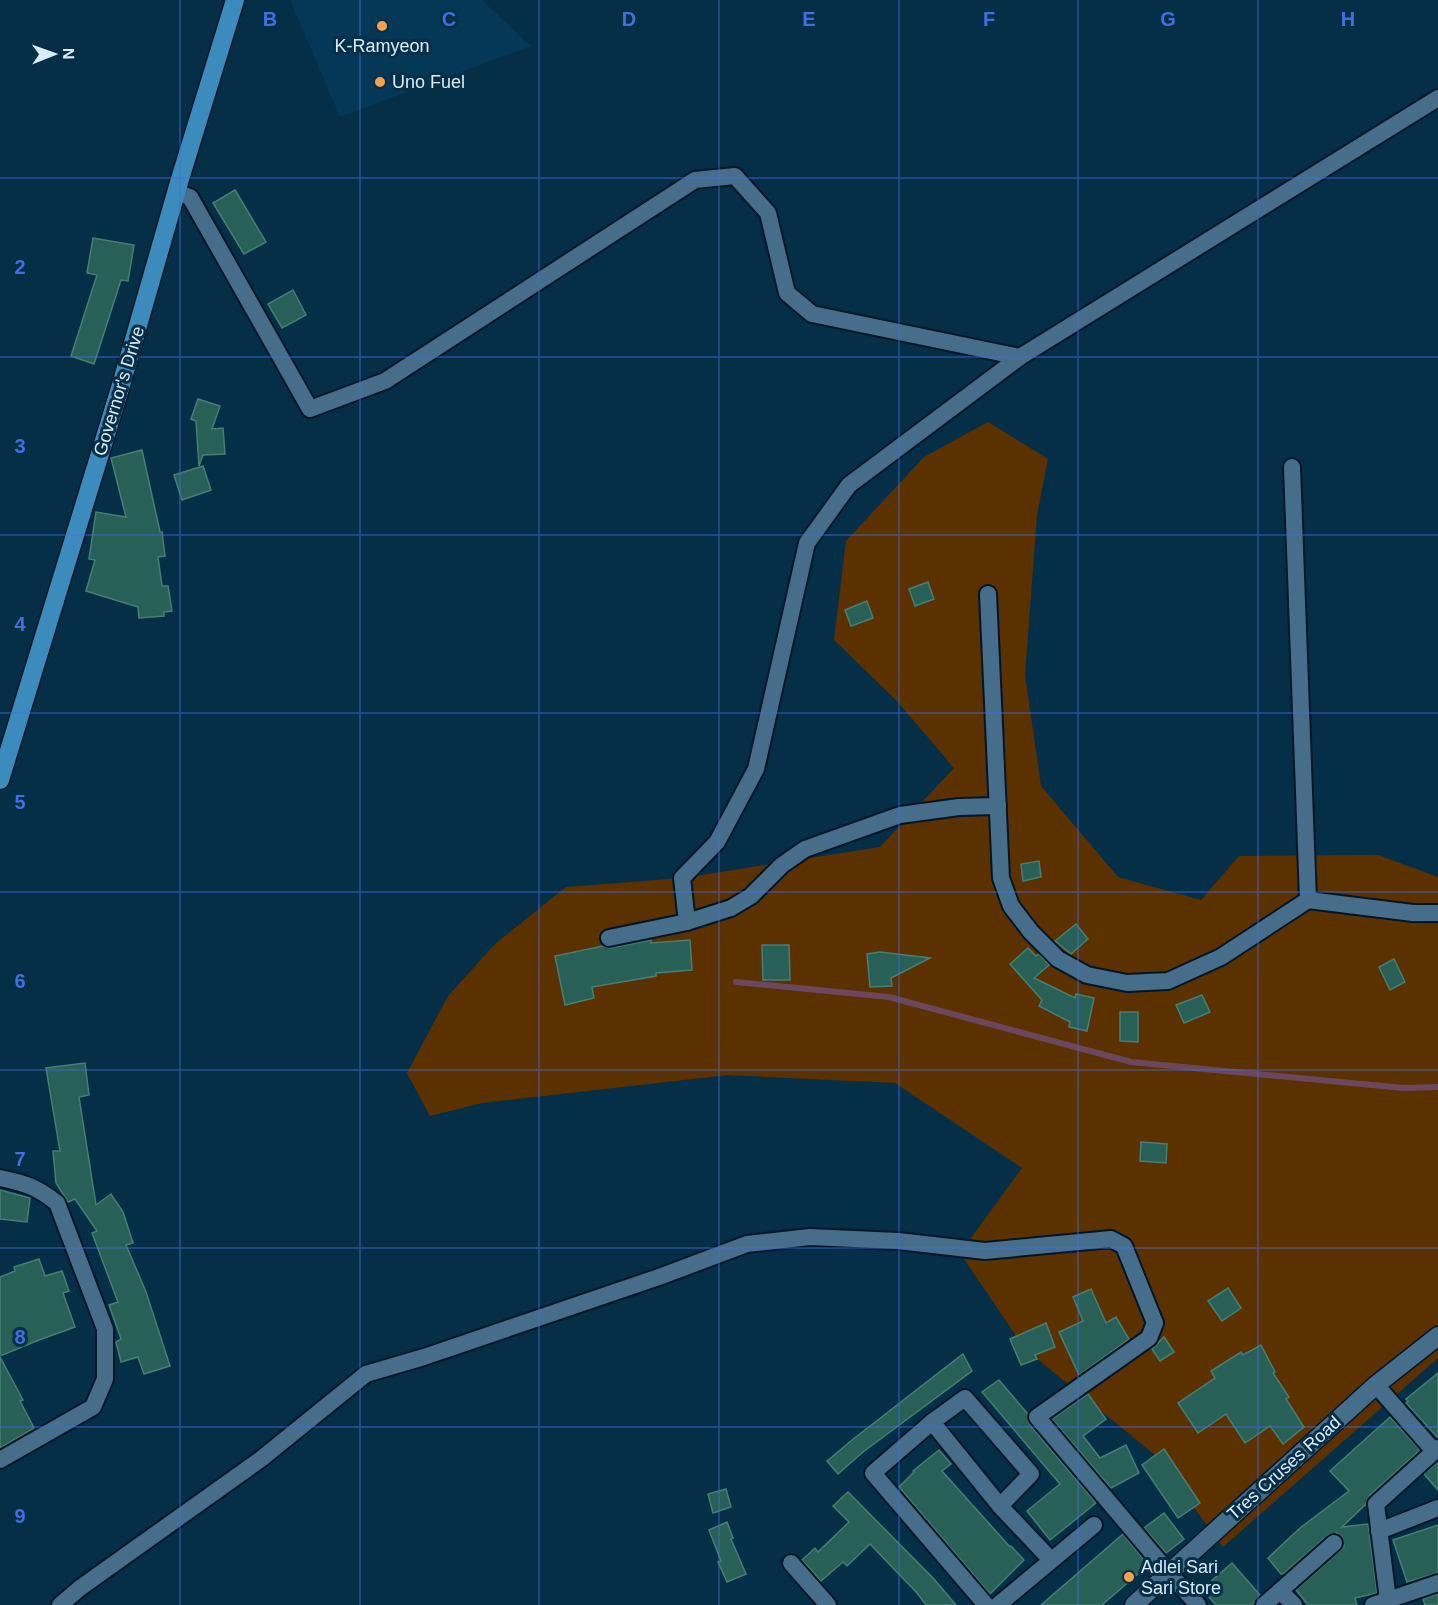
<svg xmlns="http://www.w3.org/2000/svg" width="1438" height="1605" viewBox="0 0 1438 1605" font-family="Helvetica,sans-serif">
	<rect width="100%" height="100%" fill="#052f47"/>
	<path fill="#043856" d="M290,0H482L531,46L340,117Z"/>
	<path fill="#5c3100" d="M988,422L1048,459L1037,515L1025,675L1041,786L1118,877L1201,900L1239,856L1378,855L1438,877V1358L1223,1547L1155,1455L1025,1349L960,1253L1022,1168L895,1083L728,1075L482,1103L430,1116L407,1073L448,996L496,943L566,887L682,878L880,847L954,768L896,700L834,640L846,541L924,457Z"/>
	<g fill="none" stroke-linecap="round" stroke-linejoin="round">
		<path stroke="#6a475e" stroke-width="6" d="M736,982L889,997L1131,1062L1404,1088L1438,1087"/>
	</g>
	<g fill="#286057" stroke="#467e74" stroke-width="1.5">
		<path d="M235,190L266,242L244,254L213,203Z"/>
		<path d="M93,238L134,245L128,281L121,280L94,364L71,356L97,275L87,273Z"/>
		<path d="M293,290L306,315L282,328L268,304Z"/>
		<path d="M198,399L220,406L212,429L223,428L225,454L203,455L199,466L196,421L191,419Z"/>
		<path d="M142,450L160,532H162L165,556L158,557L162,586H168L172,611L164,612V616L139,618L138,607L86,591L95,560L89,559L96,512L126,517L111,458Z"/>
		<path d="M203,466L211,490L182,500L174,475Z"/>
		<path d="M928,582L934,599L915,606L909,589Z"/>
		<path d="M867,601L873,618L851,626L845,610Z"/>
		<path d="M1039,861L1041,877L1023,881L1021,864Z"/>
		<path d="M1076,924L1088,939L1071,954L1055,941Z"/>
		<path d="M651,940V943L690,940L692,970L656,973V976L592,987L594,998L565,1005L555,956L603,946L611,948Z"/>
		<path d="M762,945H789L790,980H763Z"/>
		<path d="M1028,948L1036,956L1039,954L1049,965L1034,978L1075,998L1076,994L1094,998L1087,1031L1069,1027L1070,1022L1039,1006L1042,1000L1010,964Z"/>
		<path d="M880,952L930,958L891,978L892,986L870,987L867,954Z"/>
		<path d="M1394,959L1405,982L1390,990L1379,967Z"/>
		<path d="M1202,995L1210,1012L1184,1023L1176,1005Z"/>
		<path d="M1120,1012H1138V1042L1120,1041Z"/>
		<path d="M85,1063L89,1095L79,1097L96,1205L111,1194L123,1212L133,1243L126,1245L146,1292L170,1366L144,1374L138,1357L121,1362L116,1342L121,1339L109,1305L118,1302L92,1233L97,1231L75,1199L68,1202L56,1183L53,1151H60L46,1068Z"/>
		<path d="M1141,1142L1167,1144L1166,1163L1140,1161Z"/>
		<path d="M0,1190L30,1198L27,1222L0,1219Z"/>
		<path d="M39,1259L45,1276L62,1271L69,1291L63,1293L75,1327L39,1340L0,1356V1277L15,1271L14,1267Z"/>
		<path d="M1228,1288L1241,1308L1222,1321L1208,1301Z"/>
		<path d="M1091,1289L1106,1323L1116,1317L1129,1339L1079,1375L1059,1332L1083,1321L1073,1297Z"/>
		<path d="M1046,1323L1055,1347L1035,1355L1037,1359L1021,1365L1010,1339Z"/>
		<path d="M1164,1337L1174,1352L1160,1361L1152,1349Z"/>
		<path d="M1261,1345L1275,1372L1273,1373L1289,1397L1286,1399L1304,1427L1283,1444L1270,1426L1245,1443L1226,1414L1198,1433L1178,1403L1215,1378L1211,1371L1241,1352L1243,1355Z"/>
		<path d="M963,1354L972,1371L863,1452L838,1474L827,1461L852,1440Z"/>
		<path d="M0,1357L23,1400L20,1401L34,1428L0,1448Z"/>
		<path d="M1438,1373V1438L1406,1403L1408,1401L1406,1399Z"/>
		<path d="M999,1380L1027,1413L1029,1424L1096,1503L1050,1540L1027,1511L1060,1484L982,1392Z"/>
		<path d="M1088,1394L1106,1419L1083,1436L1100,1458L1126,1445L1139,1473L1111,1488L1052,1419Z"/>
		<path d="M1390,1417L1420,1450L1369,1496L1366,1504L1342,1527L1368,1524L1377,1593L1355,1598L1357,1605H1308L1296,1590L1341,1550L1344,1546L1342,1537L1337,1533L1328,1535L1283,1574H1281L1268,1558L1300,1528L1349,1491L1330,1471Z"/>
		<path d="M1164,1449L1200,1503L1178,1518L1142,1465Z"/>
		<path d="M939,1450L951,1464L942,1471L1010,1547L1011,1546L1024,1560L990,1594L899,1487L914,1472L913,1471Z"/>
		<path d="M1438,1462V1490L1424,1474Z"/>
		<path d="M726,1489L731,1507L713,1513L708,1494Z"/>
		<path d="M848,1492L933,1578L956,1605H926L917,1593L870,1544L847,1566L843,1562L821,1581L802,1560L815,1548L818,1552L849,1522L833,1506Z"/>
		<path d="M1164,1513L1184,1539L1166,1553L1144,1528Z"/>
		<path d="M727,1522L733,1538L731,1539L746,1574L727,1582L718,1562L721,1561L709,1530Z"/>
		<path d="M1438,1525V1573L1407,1582L1393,1540Z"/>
		<path d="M1123,1534L1148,1565L1102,1605H1041Z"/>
		<path d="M1232,1563L1260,1595L1252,1605H1216L1202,1589Z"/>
		<path d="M1438,1594V1605H1425L1423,1599Z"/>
	</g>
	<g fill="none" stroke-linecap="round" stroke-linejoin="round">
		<g stroke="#001628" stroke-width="20">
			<g id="street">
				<path d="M176,192L190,197L310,409L385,381L695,180L735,176L768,213L787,293L812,314L1020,357"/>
				<path d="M1292,467L1308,900"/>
				<path d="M988,594L1001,878L1011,906L1031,932L1058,959L1087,975L1127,983L1168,981L1221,957L1308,900L1413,913H1438"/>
				<path d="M687,922L682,878L717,842L756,769L807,543L849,485L1020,357L1438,98"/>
				<path d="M609,938L687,922L731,908L751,896L782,865L805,849L900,815L959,807L998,806"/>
				<path d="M0,1178C25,1183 37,1187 57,1203L105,1329V1379L93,1407L0,1460"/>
				<path d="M1376,1385L1434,1451"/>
				<path d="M932,1422L1000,1506L1051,1560"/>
				<path d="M1379,1531L1438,1508"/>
				<path d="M791,1563L828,1605"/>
				<path d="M1280,1591L1294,1605"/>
				<path d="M1388,1600L1376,1504L1438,1448"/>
				<path d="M60,1605L80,1588L261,1459L366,1374L424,1357L659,1277L747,1244L810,1237L898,1241L985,1251L1111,1239L1124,1246L1155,1323L1149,1338L1037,1417L1169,1573L1198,1605"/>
				<path d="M986,1605L873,1473L932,1422L965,1398L1031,1474L1000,1506"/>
				<path d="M998,1605L1094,1525"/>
				<path d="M1264,1605L1334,1543"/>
				<path d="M1373,1605L1438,1583"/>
			</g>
		</g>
		<g stroke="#001628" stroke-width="21">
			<path id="secondary" d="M1134,1605L1376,1385L1438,1336"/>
		</g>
		<g stroke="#001628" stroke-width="21">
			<path id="primary" d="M0,780L121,385L180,179L235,0"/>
		</g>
		<use href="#street" stroke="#466d89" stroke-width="16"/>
		<use href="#secondary" stroke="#466d89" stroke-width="18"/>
		<use href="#primary" stroke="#3c8bbd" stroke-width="18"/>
	</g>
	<path fill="none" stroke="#426edf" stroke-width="1.5" stroke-opacity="0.55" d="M180,0V1605M360,0V1605M539,0V1605M719,0V1605M899,0V1605M1078,0V1605M1258,0V1605M0,178H1438M0,357H1438M0,535H1438M0,713H1438M0,892H1438M0,1070H1438M0,1248H1438M0,1427H1438"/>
	<g fill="#f9a04d" stroke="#052f47" stroke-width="2">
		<circle cx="382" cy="26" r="6"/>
		<circle cx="380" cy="82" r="6"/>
		<circle cx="1129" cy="1577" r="6"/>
	</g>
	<g text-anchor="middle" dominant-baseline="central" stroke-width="6" stroke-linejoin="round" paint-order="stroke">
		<g font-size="18" fill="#d7ecfd" stroke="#052f47" text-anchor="start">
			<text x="382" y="46" text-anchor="middle">K-Ramyeon</text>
			<text x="392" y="82">Uno Fuel</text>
			<text x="1141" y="1567">Adlei Sari<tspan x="1141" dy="21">Sari Store</tspan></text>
		</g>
		<g font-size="18" fill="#d7ecfd" stroke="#052f47">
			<text transform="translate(119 391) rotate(-73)">Governor's Drive</text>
			<text transform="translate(1284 1468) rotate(-42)">Tres Cruses Road</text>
		</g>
	</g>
	<g font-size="20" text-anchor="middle" font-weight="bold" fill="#426edf" stroke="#052f47" stroke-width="6" stroke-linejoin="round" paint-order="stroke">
		<text x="270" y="26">B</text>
		<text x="449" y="26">C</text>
		<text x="629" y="26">D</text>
		<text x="809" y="26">E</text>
		<text x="989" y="26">F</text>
		<text x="1168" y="26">G</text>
		<text x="1348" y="26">H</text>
		<text x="20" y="274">2</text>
		<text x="20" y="453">3</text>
		<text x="20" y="631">4</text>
		<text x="20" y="809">5</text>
		<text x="20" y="988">6</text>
		<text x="20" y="1166">7</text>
		<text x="20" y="1344">8</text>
		<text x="20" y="1523">9</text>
	</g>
	<g transform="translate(54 54) rotate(89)" stroke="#052f47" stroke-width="4.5" paint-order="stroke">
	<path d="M0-4.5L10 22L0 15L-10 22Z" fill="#d7ecfd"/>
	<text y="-9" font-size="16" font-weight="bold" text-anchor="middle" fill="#d7ecfd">N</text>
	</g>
</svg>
